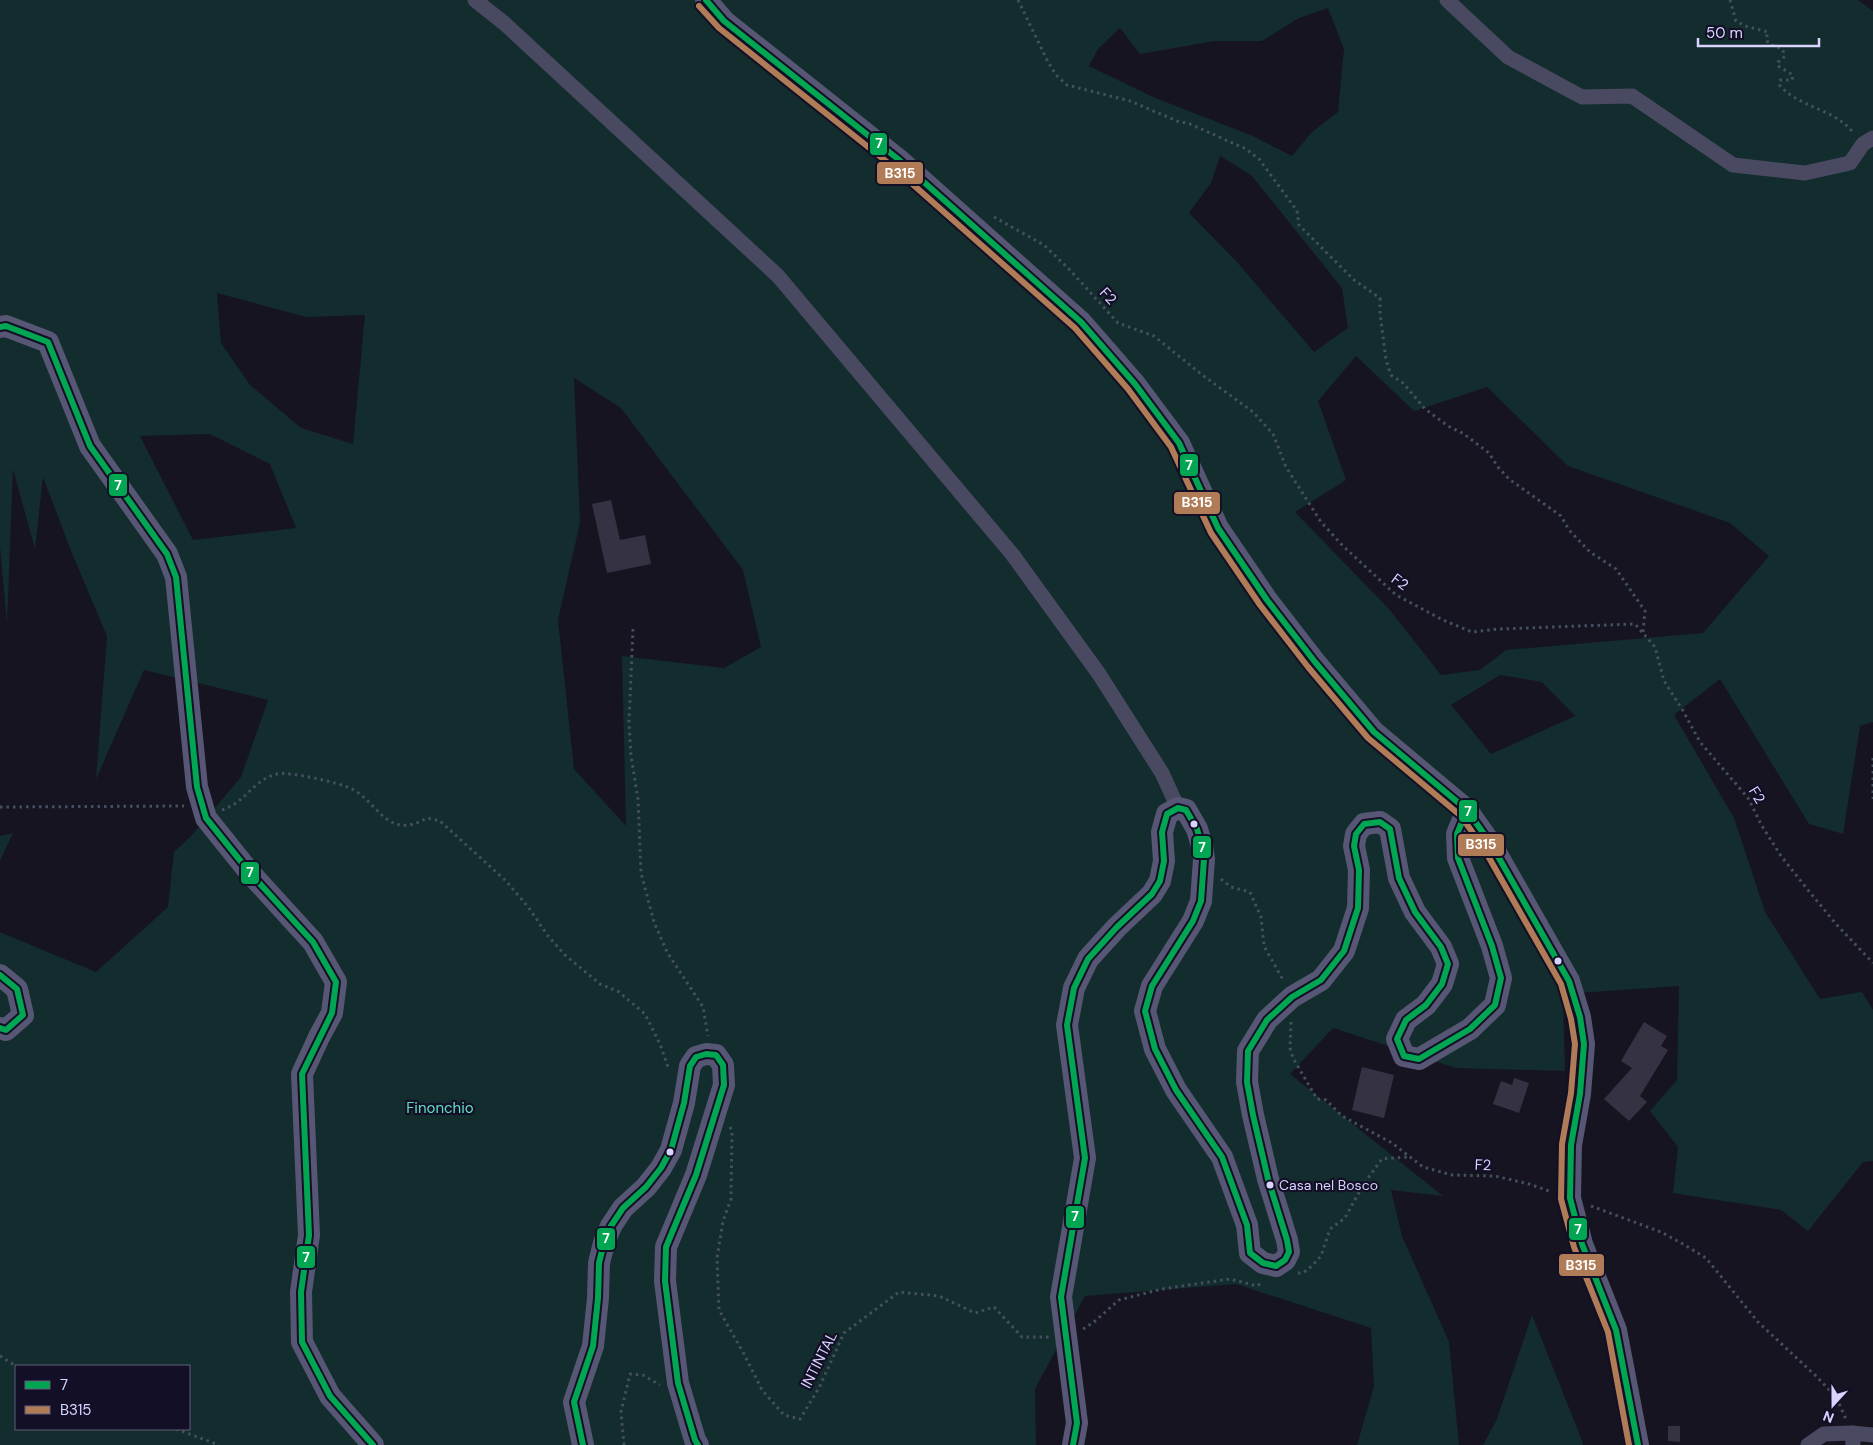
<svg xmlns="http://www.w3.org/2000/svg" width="1873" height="1445" viewBox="0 0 1873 1445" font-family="'DM Sans',sans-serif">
	<rect width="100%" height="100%" fill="#161421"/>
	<g fill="#132c2d" fill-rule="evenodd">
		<path d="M0,0H1858L1873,11V722L1860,726L1843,834L1809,824L1720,679L1674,715L1734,818L1765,912L1820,999L1862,992L1873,1010V1161L1863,1162L1808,1231L1781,1210L1673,1193L1678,1147L1650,1111L1677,1080L1679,986L1563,994L1565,1071L1456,1068L1333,1028L1290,1074L1443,1196L1391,1190L1402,1236L1449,1342L1459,1445H1357L1374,1386L1371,1328L1236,1284L1085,1296L1035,1389L1036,1445H0V932L96,972L168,907L174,852L191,836L241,777L268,700L144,670L96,779L107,636L71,551L43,477L35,549L13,469L7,623L0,547ZM1328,8L1344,49L1338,112L1312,132L1292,156L1253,136L1153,97L1089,66L1098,49L1120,28L1140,54L1215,41H1262L1299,18ZM1220,156L1251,175L1342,288L1348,328L1314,352L1237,262L1189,213L1211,183ZM217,293L306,317L365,315L353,444L301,428L250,385L221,343ZM1356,356L1414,411L1487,387L1568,466L1730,523L1769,556L1703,633L1506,650L1480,670L1441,675L1389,609L1295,512L1346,480L1318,401ZM574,378L621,408L743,570L761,647L724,668L622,656L626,826L574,769L558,620L580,523ZM210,434L270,464L296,528L193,540L140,436ZM1500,675L1542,682L1575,716L1491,754L1451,705ZM16,1366H189V1429H16Z"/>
		<path d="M13,833L0,861V836Z"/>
		<path d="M1532,1315L1583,1443V1445H1483L1497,1419Z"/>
	</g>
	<g fill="#343243">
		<path d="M611,500L620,540L645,535L651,564L607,573L592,504Z"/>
		<path d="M1644,1022L1667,1036L1661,1046L1668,1050L1640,1096L1647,1102L1629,1121L1604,1099L1632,1068L1621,1061Z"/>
		<path d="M1362,1067L1394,1075L1384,1118L1352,1110Z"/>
		<path d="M1514,1078L1529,1083L1519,1113L1493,1104L1501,1081L1512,1085Z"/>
		<path d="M1668,1426H1680V1442L1668,1441Z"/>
	</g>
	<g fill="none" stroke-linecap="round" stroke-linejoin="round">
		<g stroke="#44505f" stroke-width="3" stroke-dasharray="2.5 4" stroke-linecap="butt">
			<path d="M1018,0L1048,62L1056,75L1067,85L1130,101L1177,121L1190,124L1246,149L1259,159L1297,211L1299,225L1354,280L1380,298V313L1386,360L1391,375L1403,383L1425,409L1448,426L1464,434L1489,453L1498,467L1509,479L1561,516L1569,530L1590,552L1616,569L1645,611L1643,632"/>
			<path d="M1730,0L1736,21L1745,26L1768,32L1766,39L1769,44L1782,49L1785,55L1783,59L1778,62V66L1793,75L1792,80H1780V86C1801,108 1831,108 1851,130L1850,135"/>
			<path d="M994,217L1044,245L1069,269L1118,323L1154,336L1201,374L1253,412L1273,434L1286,467L1321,522L1343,546L1396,595L1443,620L1472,632L1499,629L1635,624L1655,647L1664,681L1682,709L1700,742L1748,798L1762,826L1781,856L1808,890L1836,924L1873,963"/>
			<path d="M633,629L629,722L631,756L638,799L641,873L654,922L667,952L703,1007L708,1036"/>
			<path d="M1873,758V799"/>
			<path d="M0,807L184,806"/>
			<path d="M222,810C227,808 232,806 236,803C250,793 259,778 277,774C288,771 341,783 352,789C380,804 387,841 427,818L440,821L506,881L529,908L548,936L565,955L600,984L619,992L645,1014L660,1044L669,1070"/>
			<path d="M1221,879L1231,887L1250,892L1261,917L1264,946L1283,980"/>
			<path d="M1291,1022L1290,1048L1293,1058L1317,1099L1326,1100L1342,1116L1392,1143L1423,1167L1452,1175L1495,1176L1529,1184L1552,1192"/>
			<path d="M730,1127L732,1131L731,1199L723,1221L717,1258L719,1310L744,1354L762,1390L784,1415L800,1419L819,1388L844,1333L899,1292L939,1296L975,1313L994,1307L1022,1337H1049"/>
			<path d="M1591,1206L1661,1232L1683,1244L1706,1258L1758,1322L1817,1377L1836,1397L1846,1419"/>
			<path d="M1298,1273H1303L1313,1265L1321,1256L1330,1229L1345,1218L1363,1185L1382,1159L1408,1157"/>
			<path d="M1083,1329L1094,1322L1119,1300L1162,1289L1230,1279L1257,1286L1263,1282"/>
			<path d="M0,1356L16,1366"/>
			<path d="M176,1429L219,1445"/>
			<path d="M624,1445L621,1412L630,1374L643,1375L660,1385"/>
		</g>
		<g stroke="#4a4962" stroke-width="15">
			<path d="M475,0L504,23L778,276L1012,554L1099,674L1162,773L1178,808"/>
			<path d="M1447,0L1508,57L1582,97L1632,96L1733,165L1805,173L1850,163L1863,144L1873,138"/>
			<path d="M1808,1445L1824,1434L1852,1433"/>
			<path d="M1853,1445L1852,1433L1873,1435"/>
		</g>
		<g stroke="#575674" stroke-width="22">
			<path d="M706,0L724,21L898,159L1081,322L1135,384L1179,443L1218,528L1267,600L1315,662L1374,732L1467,810L1491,844L1569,981L1580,1017L1584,1044L1580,1094L1571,1145L1570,1198L1582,1244L1616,1330L1638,1445"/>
			<path d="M0,327L6,326L48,342L90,446L167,554L176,577L197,787L206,818L251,874L313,942L336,982L332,1013L319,1037L302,1074L309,1235L301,1292L302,1342L330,1396L373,1445"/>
			<path d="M0,975L17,989L23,1015L6,1030L0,1028"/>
			<path d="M583,1445L574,1402L593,1346L598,1298L599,1263L604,1243L611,1226L623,1208L646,1187L661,1168L671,1150L684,1103L690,1066L696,1057L706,1054L716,1055L723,1065L724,1085L696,1175L666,1247L665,1281L678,1383L695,1440L698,1445"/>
			<path d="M1073,1445L1077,1423L1061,1297L1085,1158L1067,1025L1074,988L1088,959L1117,927L1152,894L1160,881L1164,861L1162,832L1167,814L1178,808L1186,810L1197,829L1202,846L1204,859L1201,901L1193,921L1152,986L1145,1011L1155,1049L1176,1090L1222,1157L1247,1225L1250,1253L1263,1263L1276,1266L1285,1260L1289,1252L1287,1240L1268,1179L1253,1115L1247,1082L1248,1051L1267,1020L1292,997L1321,980L1344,951L1358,908L1359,870L1354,846L1356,834L1364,824L1380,822L1390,829L1399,878L1415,912L1441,947L1448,964L1442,984L1426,1005L1406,1020L1397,1039L1404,1056L1419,1059L1470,1029L1495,1005L1501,978L1492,946L1458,858L1457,834L1467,810"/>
		</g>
		<g stroke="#130f26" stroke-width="10">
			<g id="bus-1">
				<path d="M706,0L724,21L898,159L1081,322L1135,384L1179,443L1218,528L1267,600L1315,662L1374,732L1467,810L1491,844L1569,981L1580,1017L1584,1044L1580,1094L1571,1145L1570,1198L1582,1244L1616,1330L1638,1445"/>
				<path d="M0,327L6,326L48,342L90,446L167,554L176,577L197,787L206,818L251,874L313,942L336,982L332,1013L302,1074L309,1235L301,1292L302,1342L330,1396L373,1445"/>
				<path d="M0,975L17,989L23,1015L6,1030L0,1028"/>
				<path d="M583,1445L574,1402L593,1346L598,1298L599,1263L604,1243L611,1226L623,1208L646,1187L661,1168L671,1150L684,1103L690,1066L696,1057L706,1054L716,1055L723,1065L724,1085L696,1175L666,1247L665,1281L678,1383L695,1440L698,1445"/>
				<path d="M1073,1445L1077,1423L1061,1297L1085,1158L1067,1025L1074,988L1088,959L1117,927L1152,894L1160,881L1164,861L1162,832L1167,814L1178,808L1186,810L1197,829L1202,846L1204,859L1201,901L1193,921L1152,986L1145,1011L1155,1049L1176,1090L1222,1157L1247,1225L1250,1253L1263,1263L1276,1266L1285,1260L1289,1252L1287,1240L1268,1179L1253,1115L1247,1082L1248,1051L1267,1020L1292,997L1321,980L1344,951L1358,908L1359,870L1354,846L1356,834L1364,824L1380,822L1390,829L1399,878L1415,912L1441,947L1448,964L1442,984L1426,1005L1406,1020L1397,1039L1404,1056L1419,1059L1470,1029L1495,1005L1501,978L1492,946L1458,858L1457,834L1467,810"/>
			</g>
		</g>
		<g stroke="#130f26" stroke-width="10">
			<path id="bus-2" d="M699,6L719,28L892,166L1075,328L1128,389L1171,447L1211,533L1260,605L1308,667L1368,738L1461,816L1484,849L1561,984L1571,1019L1575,1044L1571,1093L1562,1144L1561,1199L1574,1247L1608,1332L1629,1445"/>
		</g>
		<use href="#bus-1" stroke="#00a651" stroke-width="6"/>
		<use href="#bus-2" stroke="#b07c57" stroke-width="6"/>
	</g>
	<g fill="#d9d4ff" stroke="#130f26" stroke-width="2">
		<circle cx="1194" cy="824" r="4.5"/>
		<circle cx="1558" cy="961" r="4.5"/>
		<circle cx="670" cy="1152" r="4.5"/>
		<circle cx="1270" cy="1185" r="4.5"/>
	</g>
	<g text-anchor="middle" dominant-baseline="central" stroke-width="4.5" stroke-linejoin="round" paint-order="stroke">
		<g font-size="14" fill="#d9d4ff" stroke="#130f26" text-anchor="start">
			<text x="1279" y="1185">Casa nel Bosco</text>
		</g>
		<g font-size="15" fill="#d9d4ff" stroke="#130f26">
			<text transform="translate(1108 296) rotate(47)">F2</text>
			<text transform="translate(1400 582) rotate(37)">F2</text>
			<text transform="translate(1757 795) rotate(58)">F2</text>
			<text transform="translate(1483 1165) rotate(2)">F2</text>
			<text transform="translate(819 1360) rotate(-63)">INTINTAL</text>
		</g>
		<g font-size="15" fill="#5fe0c0" stroke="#130f26">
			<text x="440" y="1108">Finonchio</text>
		</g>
	</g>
	<g stroke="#130f26" stroke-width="2">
		<rect x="869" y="132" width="19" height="24" rx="5" fill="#00a651"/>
		<rect x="876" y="161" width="48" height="24" rx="5" fill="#b07c57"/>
		<rect x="1179" y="453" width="20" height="24" rx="5" fill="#00a651"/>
		<rect x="108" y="473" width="20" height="24" rx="5" fill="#00a651"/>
		<rect x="1173" y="491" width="48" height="24" rx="5" fill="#b07c57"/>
		<rect x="1458" y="799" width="20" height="24" rx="5" fill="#00a651"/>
		<rect x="1457" y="833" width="48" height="24" rx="5" fill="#b07c57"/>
		<rect x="1192" y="835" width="20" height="24" rx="5" fill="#00a651"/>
		<rect x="240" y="861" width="20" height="24" rx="5" fill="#00a651"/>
		<rect x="1065" y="1205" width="20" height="24" rx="5" fill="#00a651"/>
		<rect x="1568" y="1217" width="20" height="24" rx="5" fill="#00a651"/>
		<rect x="596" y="1227" width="20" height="24" rx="5" fill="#00a651"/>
		<rect x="296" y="1245" width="20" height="24" rx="5" fill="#00a651"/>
		<rect x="1558" y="1253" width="47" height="24" rx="5" fill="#b07c57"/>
	</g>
	<g font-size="14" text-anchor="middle" font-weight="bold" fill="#fff">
		<text x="879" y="148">7</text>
		<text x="900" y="178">B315</text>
		<text x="1189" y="470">7</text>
		<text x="118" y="490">7</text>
		<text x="1197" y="507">B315</text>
		<text x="1468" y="816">7</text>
		<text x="1481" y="849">B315</text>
		<text x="1202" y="852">7</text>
		<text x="250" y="877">7</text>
		<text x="1075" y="1221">7</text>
		<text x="1578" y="1234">7</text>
		<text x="606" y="1243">7</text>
		<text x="306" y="1262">7</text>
		<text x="1581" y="1270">B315</text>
	</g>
	<rect x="15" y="1365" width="175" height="65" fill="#130f26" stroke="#625e7d"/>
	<rect x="25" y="1381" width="25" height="8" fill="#00a651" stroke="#625e7d"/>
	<text x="60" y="1390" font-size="15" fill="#d9d4ff">7</text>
	<rect x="25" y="1406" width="25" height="8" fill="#b07c57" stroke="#625e7d"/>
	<text x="60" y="1415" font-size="15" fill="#d9d4ff">B315</text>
	<g transform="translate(1833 1405) rotate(201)" stroke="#130f26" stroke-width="4" paint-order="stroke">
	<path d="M0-4L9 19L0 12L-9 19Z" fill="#d9d4ff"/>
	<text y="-8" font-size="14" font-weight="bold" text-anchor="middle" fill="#d9d4ff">N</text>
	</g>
	<path d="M1698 38v8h121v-8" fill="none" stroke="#d9d4ff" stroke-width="2.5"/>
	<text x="1706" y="38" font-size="15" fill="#d9d4ff" stroke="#130f26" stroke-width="4" paint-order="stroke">50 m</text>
</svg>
